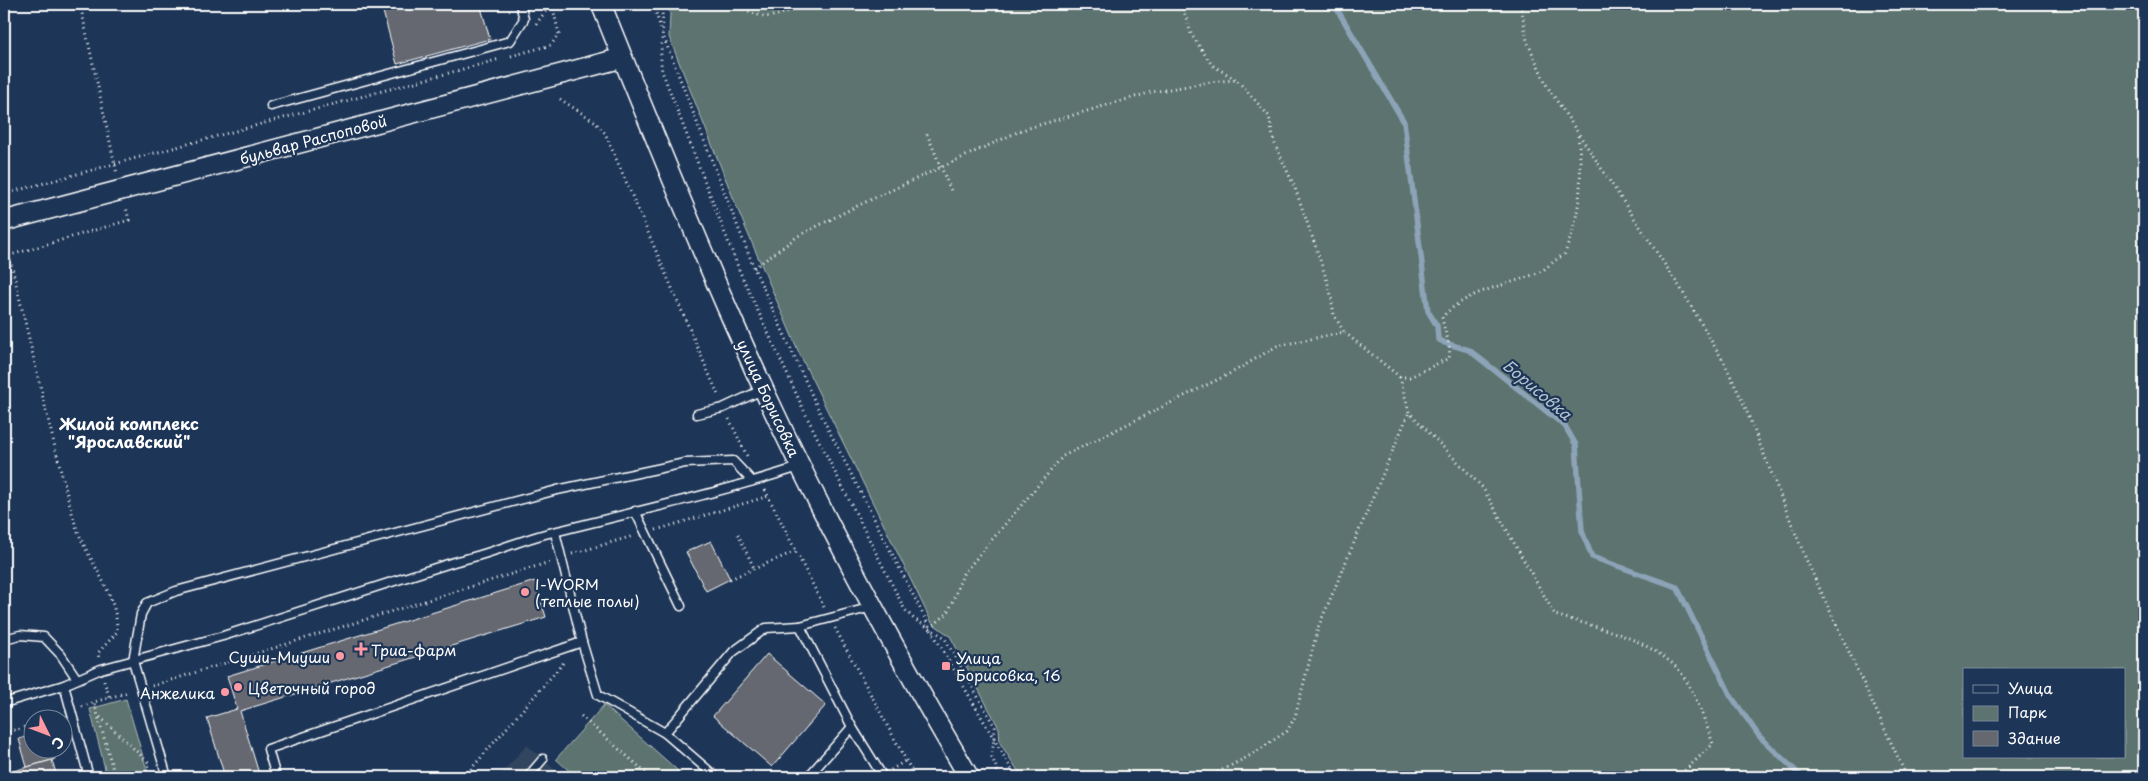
<svg xmlns="http://www.w3.org/2000/svg" width="2148" height="781" viewBox="0 0 2148 781" font-family="'Playpen Sans',sans-serif">
	<rect width="100%" height="100%" fill="#1d3557"/>
	<filter id="ink" filterUnits="userSpaceOnUse"><feTurbulence type="fractalNoise" baseFrequency=".02" numOctaves="2"/><feDisplacementMap in="SourceGraphic" scale="10" xChannelSelector="R" yChannelSelector="G"/><feConvolveMatrix kernelMatrix="1 2 1 2 8 2 1 2 1" color-interpolation-filters="sRGB"/></filter>
	<g filter="url(#ink)">
		<path fill="#33445e" d="M527,745L563,777H498Z"/>
		<g fill="#5c736f" stroke="#aeb9b7" fill-rule="evenodd">
			<path d="M667,4H2144V777H1022L1000,743L999,728L950,636L932,623L800,355L740,215L669,37L670,14ZM1964,670H2124V757H1964Z"/>
			<path d="M126,699L149,777H107L90,709Z"/>
			<path d="M604,705L685,777H576L556,759Z"/>
		</g>
		<g fill="none" stroke-linecap="round" stroke-linejoin="round">
			<path stroke="#8da4b8" stroke-width="5.5" d="M1334,4L1404,122L1428,311L1437,326L1438,339L1445,343L1469,350L1565,426L1576,445L1582,531L1592,557L1677,587L1731,696L1759,736L1802,777"/>
		</g>
		<g fill="#65686f" stroke="#fff">
			<path d="M381,4H480L490,39L397,64Z"/>
			<path d="M711,541L730,579L706,591L686,552Z"/>
			<path d="M535,581L546,617L240,711L260,777H225L207,718L237,709L227,676Z"/>
			<path d="M767,654L826,705L772,767L713,716Z"/>
			<path d="M32,735V748H52L55,759L27,767L19,739Z"/>
			<path d="M4,749L10,772L52,760L57,777H4Z"/>
		</g>
		<g fill="none" stroke-linecap="round" stroke-linejoin="round">
			<g stroke="#fff" stroke-width="11">
				<g id="service">
					<path d="M271,106L510,41L524,19L520,4"/>
					<path d="M697,414L723,408L764,389"/>
					<path d="M635,511L681,606"/>
					<path d="M800,626L872,607"/>
					<path d="M4,639L20,635L44,637L61,655L77,679"/>
					<path d="M582,642L598,695L665,733L716,777"/>
					<path d="M64,685L89,777"/>
					<path d="M4,703L64,685L101,669L223,636L457,561C488,555 515,542 545,534C630,513 716,494 799,467"/>
					<path d="M665,733L733,652L766,628L800,626L852,727L883,777"/>
					<path d="M167,777L133,661L141,614L147,603L176,591L557,490L685,463L733,461L752,481"/>
					<path d="M276,777L268,749L582,642L555,532"/>
					<path d="M536,777L531,773L543,759"/>
					<path d="M808,777L852,727"/>
				</g>
			</g>
			<g stroke="#fff" stroke-width="22">
				<g id="tertiary">
					<path d="M601,4C644,111 688,220 735,326C803,481 883,631 969,777"/>
					<path d="M4,221L622,58"/>
				</g>
			</g>
			<g stroke="#fff" stroke-width="3" stroke-dasharray="1 4" stroke-linecap="butt">
				<path d="M80,4L117,174"/>
				<path d="M653,4L662,32"/>
				<path d="M660,4C667,27 658,48 662,71L740,272L807,417L905,610L914,619L944,637L995,727L992,757L1000,777"/>
				<path d="M735,4C767,22 772,19 804,4"/>
				<path d="M1182,4L1191,34L1212,65L1237,80"/>
				<path d="M1521,4L1527,41L1547,86L1681,289L1725,364L1745,407L1805,557L1907,777"/>
				<path d="M536,24L551,4"/>
				<path d="M664,38L754,268L820,413L930,628L1016,777"/>
				<path d="M511,56L551,45L559,34L552,4"/>
				<path d="M560,99L594,121L605,133L719,397"/>
				<path d="M927,134L952,193"/>
				<path d="M4,194L500,59"/>
				<path d="M9,255C31,344 50,433 74,520C85,559 118,591 117,632L98,653L99,658"/>
				<path d="M4,257L129,220L126,207"/>
				<path d="M754,268L798,236L855,207L1022,130L1152,92L1217,81L1237,80L1269,116L1274,142L1295,188L1312,236L1330,290L1334,315L1344,332"/>
				<path d="M1400,377L1409,412L1483,488L1555,615C1596,627 1641,636 1674,665C1691,680 1706,723 1713,744L1678,777"/>
				<path d="M729,419L748,458"/>
				<path d="M765,490L824,607"/>
				<path d="M656,530L769,496"/>
				<path d="M738,534L754,568"/>
				<path d="M572,554L633,536"/>
				<path d="M730,579L796,551"/>
				<path d="M835,628L915,777"/>
				<path d="M930,628L948,613L963,574L1063,456L1235,371L1277,346L1344,332L1400,377H1410L1449,358C1452,343 1444,333 1442,317C1470,289 1500,288 1535,274C1547,270 1553,260 1564,255C1581,214 1583,180 1578,136"/>
				<path d="M104,681L110,699"/>
				<path d="M152,686L550,562"/>
				<path d="M82,707L94,702"/>
				<path d="M581,716L651,777"/>
				<path d="M100,717L149,763L146,777"/>
				<path d="M4,733L32,725"/>
				<path d="M891,770L905,761"/>
				<path d="M115,777L94,702L129,692"/>
				<path d="M464,777L565,661"/>
				<path d="M1209,777L1253,754L1287,731L1295,717L1318,628L1409,412"/>
			</g>
			<use href="#service" stroke="#1d3557" stroke-width="8"/>
			<use href="#tertiary" stroke="#1d3557" stroke-width="19"/>
		</g>
	</g>
	<g fill="#ff9aa2" stroke="#1d3557" stroke-width="2">
		<circle cx="525" cy="592" r="5"/>
		<path d="M358.5 641.5h5v5h5v5h-5v5h-5v-5h-5v-5h5z"/>
		<circle cx="340" cy="656" r="5"/>
		<rect x="941" y="661" width="10" height="10" rx="2.5"/>
		<circle cx="238" cy="687" r="5"/>
		<circle cx="225" cy="692" r="5"/>
	</g>
	<g text-anchor="middle" dominant-baseline="central" stroke-width="4.5" stroke-linejoin="round" paint-order="stroke">
		<g font-size="15" fill="#fff" stroke="#1d3557">
			<text transform="translate(313 139) rotate(-15)">бульвар Распоповой</text>
			<text transform="translate(769 398) rotate(65)">улица Борисовка</text>
		</g>
		<g font-size="15" fill="#fff" stroke="#1d3557" text-anchor="start">
			<text x="535" y="583">I-WORM<tspan x="535" dy="17">(теплые полы)</tspan></text>
			<text x="371" y="649">Триа-фарм</text>
			<text x="330" y="656" text-anchor="end">Суши-Миуши</text>
			<text x="956" y="657">Улица<tspan x="956" dy="17">Борисовка, 16</tspan></text>
			<text x="248" y="687">Цветочный город</text>
			<text x="215" y="692" text-anchor="end">Анжелика</text>
		</g>
		<g font-size="16" font-style="italic" fill="#b3c3d0" stroke="#1d3557">
			<text transform="translate(1538 389) rotate(40)">Борисовка</text>
		</g>
		<g font-size="16" font-weight="bold" fill="#fff" stroke="#1d3557">
			<text x="129" y="423">Жилой комплекс<tspan x="129" dy="18">"Ярославский"</tspan></text>
		</g>
	</g>
	<rect width="2148" height="781" fill="none" stroke="#1d3557" stroke-width="20"/>
	<rect x="10" y="10" width="2128" height="761" fill="none" stroke="#fff" stroke-width="2" filter="url(#ink)"/>
	<rect x="1963" y="668" width="162" height="90" fill="#1d3557" stroke="#77869a"/>
	<rect x="1973" y="685" width="25" height="8" fill="#1d3557" stroke="#77869a"/>
	<text x="2008" y="694" font-size="15" fill="#ffffff">Улица</text>
	<rect x="1973" y="706" width="25" height="15" fill="#5c736f" stroke="#77869a"/>
	<text x="2008" y="718" font-size="15" fill="#ffffff">Парк</text>
	<rect x="1973" y="731" width="25" height="15" fill="#65686f" stroke="#77869a"/>
	<text x="2008" y="744" font-size="15" fill="#ffffff">Здание</text>
	<g transform="translate(48 734) rotate(132)"><circle r="24" fill="#1d3557" stroke="#77869a"/>
	<path d="M0-4L9 19L0 12L-9 19Z" fill="#ff9aa2"/>
	<text y="-8" font-size="14" font-weight="bold" text-anchor="middle" fill="#ffffff">С</text>
	</g>
</svg>
